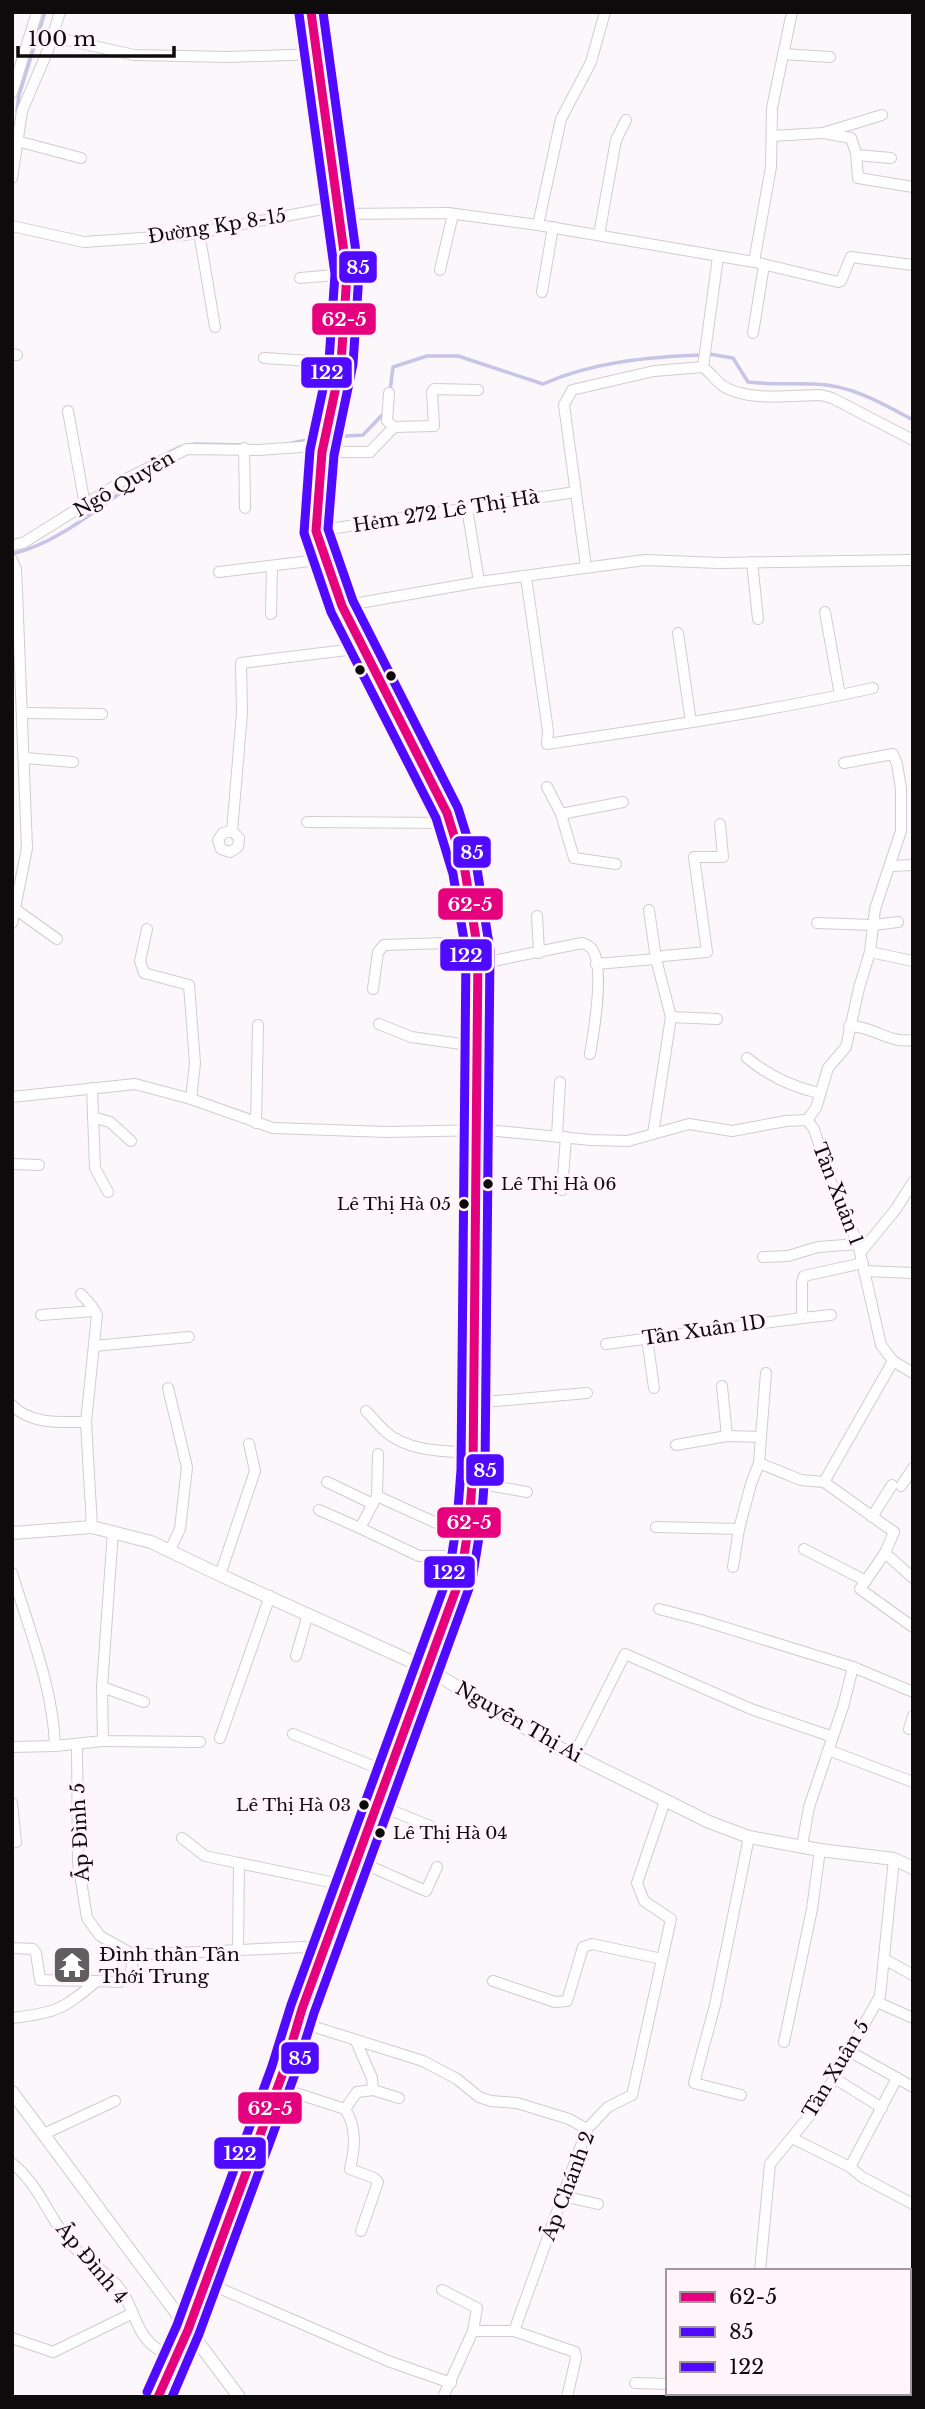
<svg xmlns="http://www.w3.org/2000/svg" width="925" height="2409" viewBox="0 0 925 2409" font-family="'Libre Baskerville',serif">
	<rect width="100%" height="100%" fill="#fcf7fa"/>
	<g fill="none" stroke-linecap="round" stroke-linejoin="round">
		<g stroke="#c6c5e7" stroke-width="3.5">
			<path d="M17,111L19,95L45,12"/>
			<path d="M709,354L733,358L748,382C772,385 791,383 815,384C851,385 882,403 913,420"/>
			<path d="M390,391L393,367L427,356H458L543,384C592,362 648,357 701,355"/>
			<path d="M330,437L363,435L386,411"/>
			<path d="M292,443L312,439"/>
			<path d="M194,444L242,445"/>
			<path d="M155,459L180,447"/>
			<path d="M12,554C58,543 98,508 136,482L139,477"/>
		</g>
		<g stroke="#d1cccf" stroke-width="12">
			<g id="minor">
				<path d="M53,37L134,55L229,57L317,54"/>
				<path d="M783,54L830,57"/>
				<path d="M12,93L37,12"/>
				<path d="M823,133L851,138L856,153L858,178L913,187"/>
				<path d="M772,136L823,133L882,115"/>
				<path d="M17,141L81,158"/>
				<path d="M857,155L891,158"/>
				<path d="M12,178L22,111L48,50L60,12"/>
				<path d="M340,214L448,213L538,225L754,262L838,282L841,281L851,257L913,265"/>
				<path d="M538,225L561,119L591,62L605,12"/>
				<path d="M12,226L84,242L185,235L339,206"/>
				<path d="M199,232L215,327"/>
				<path d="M599,235L616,140L626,120"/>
				<path d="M754,262L771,167L772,108L792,12"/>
				<path d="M440,270L453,214"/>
				<path d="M300,278L347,274"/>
				<path d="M542,292L553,227"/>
				<path d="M753,333L764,265"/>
				<path d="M12,354L17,355"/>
				<path d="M264,358L341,363"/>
				<path d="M703,367L718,257"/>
				<path d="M389,393L387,421L394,427"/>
				<path d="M68,411L85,505"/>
				<path d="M244,448L245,508"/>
				<path d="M322,452H370L394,427L434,426L432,392L434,389L478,390"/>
				<path d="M467,508L479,582"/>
				<path d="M316,531L575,492"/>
				<path d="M12,545L23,543L124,480L187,449L258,450L302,447L326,441"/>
				<path d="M12,560L16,569L17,591L27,848L12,923"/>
				<path d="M752,562L758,619"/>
				<path d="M586,567L564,405L572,390L654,371L703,367C710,372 716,381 723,386C747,402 793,395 821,395L832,398L913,440"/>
				<path d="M219,572L326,559"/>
				<path d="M526,577L548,731L547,744C656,728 766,712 873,688"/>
				<path d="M342,606L479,582L645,560L719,563L913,560"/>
				<path d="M825,612L840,695"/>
				<path d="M271,614L272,566"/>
				<path d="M678,633L691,722"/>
				<path d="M22,713L102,714"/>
				<path d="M25,758L73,762"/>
				<path d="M547,787L561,814L623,802"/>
				<path d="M561,814L574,858L616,864"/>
				<path d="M307,822L450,823"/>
				<path d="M232,831L242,713L241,663L363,648"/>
				<path d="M232,831L239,838L238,847L230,852L221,849L218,840L223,833Z"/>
				<path d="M891,866L913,865"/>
				<path d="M15,909L57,939"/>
				<path d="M649,910L656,959L663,956L707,952L694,857H723L720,824"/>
				<path d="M537,916L539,953"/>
				<path d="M817,923L873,925L898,922"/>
				<path d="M147,929L140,961L144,973L189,985L195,1063L191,1099"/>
				<path d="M870,952L913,961"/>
				<path d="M478,964L582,943C586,944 589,945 592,949C605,967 594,1031 590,1054"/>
				<path d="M596,964L656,959L671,1017L653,1134"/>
				<path d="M373,989L378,952L384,945L476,942"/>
				<path d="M671,1017L717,1019"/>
				<path d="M379,1024L411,1037L476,1046"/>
				<path d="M849,1026C873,1026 889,1044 913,1040"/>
				<path d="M747,1058C769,1076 792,1087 819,1093"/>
				<path d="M92,1088L95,1168L108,1192"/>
				<path d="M12,1097L135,1084L191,1099L273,1128L387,1132L486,1130L591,1140L628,1141L689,1124L732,1131L786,1121L807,1120L814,1129L834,1191L858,1244L881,1345L893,1361L913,1373"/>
				<path d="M93,1117L110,1122L131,1141"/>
				<path d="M807,1120L816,1108L828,1068L846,1047L859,988L870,952L875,909L901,831V789L897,764L893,754L844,763"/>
				<path d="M256,1123L258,1025"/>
				<path d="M557,1136L560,1082"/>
				<path d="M12,1164L39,1165"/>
				<path d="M562,1190L566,1137"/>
				<path d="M860,1253L896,1209L913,1182"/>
				<path d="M763,1257L788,1256L818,1247L858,1244"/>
				<path d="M865,1271L913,1273"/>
				<path d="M81,1294L91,1305L97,1315L86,1422L92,1527"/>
				<path d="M41,1315L95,1311"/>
				<path d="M802,1318L831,1315"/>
				<path d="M647,1338L654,1388"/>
				<path d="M606,1344L802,1318V1282L804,1276L863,1263"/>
				<path d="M94,1346L189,1337"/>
				<path d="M722,1386L727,1436"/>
				<path d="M168,1388L187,1467L180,1529L170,1550"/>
				<path d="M473,1403L587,1393"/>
				<path d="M12,1405C30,1425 63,1422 86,1422"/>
				<path d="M366,1411C373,1418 379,1426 386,1432C409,1452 444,1451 473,1453"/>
				<path d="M676,1445L727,1436L761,1437"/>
				<path d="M378,1454L377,1496L467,1537"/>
				<path d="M759,1463L766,1373"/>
				<path d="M327,1482L373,1504"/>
				<path d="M824,1482L894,1532L885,1553L860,1589L913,1627"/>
				<path d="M472,1486L487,1485L527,1492"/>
				<path d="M901,1486L913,1468"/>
				<path d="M377,1496L360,1528L419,1556H464"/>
				<path d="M319,1510L360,1528"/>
				<path d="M872,1517L892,1485"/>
				<path d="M656,1527L739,1529L751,1484L759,1463L801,1480L824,1482L893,1361"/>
				<path d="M113,1531L102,1687L103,1741L200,1742"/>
				<path d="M804,1549L866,1581"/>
				<path d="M885,1553L913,1578"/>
				<path d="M733,1567L739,1529"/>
				<path d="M12,1573C29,1629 53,1687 55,1746"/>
				<path d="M220,1575L255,1471L249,1444"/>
				<path d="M659,1609L701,1620L853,1667"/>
				<path d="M296,1656L308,1614"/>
				<path d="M102,1687L144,1702"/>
				<path d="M909,1729L913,1716"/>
				<path d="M293,1734L390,1773"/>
				<path d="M220,1738L270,1596"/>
				<path d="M77,1744L78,1862L87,1918L100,1936L134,1955L326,1946"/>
				<path d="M12,1747L55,1746L103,1741"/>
				<path d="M828,1750L913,1782"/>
				<path d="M574,1755L625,1654L751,1709L833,1737"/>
				<path d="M12,1803L16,1842L12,1843"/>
				<path d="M378,1805L430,1826"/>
				<path d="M182,1838L205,1856L349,1886"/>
				<path d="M802,1846L809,1807L843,1707L853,1667L913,1692"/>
				<path d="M358,1861L426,1891L437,1867"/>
				<path d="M12,1948L33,1949L36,1953L40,1980L97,1981"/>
				<path d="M238,1950L239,1863"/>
				<path d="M884,1959L913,1975"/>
				<path d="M493,1981L555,2002L567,2001L583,1947L592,1944L662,1959"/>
				<path d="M877,2002L913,2018"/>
				<path d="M12,2018C57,2013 63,2009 97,1981L120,1982L130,1975L134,1955"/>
				<path d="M299,2022L423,2061L457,2079L479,2097L491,2101L517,2103L569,2119L587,2129"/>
				<path d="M784,2042L812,1909L820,1850"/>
				<path d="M849,2051L913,2087"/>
				<path d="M834,2078L882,2108"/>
				<path d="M897,2078L850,2167L862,2177L913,2204"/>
				<path d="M277,2087L345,2109C357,2127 355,2148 350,2169L374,2178L378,2182L361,2231"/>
				<path d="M373,2090L399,2098"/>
				<path d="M741,2095L694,2083L715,2005L749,1837"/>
				<path d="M345,2109L357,2092L373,2090L372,2078L356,2041"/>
				<path d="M44,2134L115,2101"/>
				<path d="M792,2138L850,2167"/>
				<path d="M12,2163C41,2187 49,2219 72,2245C87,2262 110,2273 123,2293C133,2309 137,2331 151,2344C158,2350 166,2355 173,2360"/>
				<path d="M563,2196L598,2204"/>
				<path d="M760,2271L770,2164L820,2103L880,1996L894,1859"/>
				<path d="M205,2282L388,2361L451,2383"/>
				<path d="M442,2290L477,2308L473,2331"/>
				<path d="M514,2331L575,2352L576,2358L567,2397"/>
				<path d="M12,2338L53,2352L133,2313"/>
				<path d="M635,2383L668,2384"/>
				<path d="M759,2393V2397"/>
				<path d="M899,2393L913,2396"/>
				<path d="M443,2397L473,2331H514L587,2129L608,2107L632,2095L671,1919L644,1901L637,1883L665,1801"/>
			</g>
		</g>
		<g stroke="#d1cccf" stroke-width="14">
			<g id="tertiary">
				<path d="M12,1533L92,1527L151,1542L220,1575L426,1668L552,1744L709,1822L749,1837L820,1850L894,1859L913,1868"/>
				<path d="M12,2092L239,2397"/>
				<path d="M158,2397L188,2330L284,2070L302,2009L461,1576L469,1523L473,1471L478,951L465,871L447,813L342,606L316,531L322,452L326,441L341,363L347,274L311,12"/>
			</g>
		</g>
		<use href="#minor" stroke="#fffefe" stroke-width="10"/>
		<use href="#tertiary" stroke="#fffefe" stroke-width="12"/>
		<g stroke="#fff4fa" stroke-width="14">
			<path id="bus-1" d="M158,2397L188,2330L284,2070L302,2009L461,1576L469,1523L473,1471L478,951L465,871L447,813L342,606L316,531L322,452L341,363L347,274L311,12"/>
		</g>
		<g stroke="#fff4fa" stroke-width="14">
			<path id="bus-2" d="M172,2397L199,2334L295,2074L314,2013L472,1580L481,1525L485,1472L490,950L477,869L458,808L353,601L328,529L334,455L353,364L359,274L323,12"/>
		</g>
		<g stroke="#fff4fa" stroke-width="14">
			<path id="bus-3" d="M147,2392L177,2325L272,2066L291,2005L449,1573L457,1522L461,1470L466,952L453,874L436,818L331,612L304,533L310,450L329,361L335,274L299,14"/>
		</g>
		<use href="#bus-1" stroke="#e5007d" stroke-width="9"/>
		<use href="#bus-2" stroke="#4f0aff" stroke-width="9"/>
		<use href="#bus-3" stroke="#4f0aff" stroke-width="9"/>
	</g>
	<defs>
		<g id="temple-square" transform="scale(2.0125)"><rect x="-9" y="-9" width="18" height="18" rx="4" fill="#615e60" stroke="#fff4fa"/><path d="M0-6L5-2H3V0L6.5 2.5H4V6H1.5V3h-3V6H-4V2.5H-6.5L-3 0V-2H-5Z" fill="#fff"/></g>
	</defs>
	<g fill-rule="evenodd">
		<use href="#temple-square" x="72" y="1965"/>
	</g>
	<g fill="#0e0b0d" stroke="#fff4fa" stroke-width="2.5">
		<circle cx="360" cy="670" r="6"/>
		<circle cx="391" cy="676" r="6"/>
		<circle cx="488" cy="1184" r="6"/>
		<circle cx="464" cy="1204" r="6"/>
		<circle cx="364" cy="1805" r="6"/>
		<circle cx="380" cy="1833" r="6"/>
	</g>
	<g text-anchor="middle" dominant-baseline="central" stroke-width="6" stroke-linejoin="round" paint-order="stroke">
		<g font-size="17" fill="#0e0b0d" stroke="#fff4fa" text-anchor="start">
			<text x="501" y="1184">Lê Thị Hà 06</text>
			<text x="451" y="1204" text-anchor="end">Lê Thị Hà 05</text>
			<text x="351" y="1805" text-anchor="end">Lê Thị Hà 03</text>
			<text x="393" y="1833">Lê Thị Hà 04</text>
		</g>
		<g font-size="19" fill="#0e0b0d" stroke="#fff4fa">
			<text transform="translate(217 226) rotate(-9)">Đường Kp 8-15</text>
			<text transform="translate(124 484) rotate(-30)">Ngô Quyền</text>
			<text transform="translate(446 511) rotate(-9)">Hẻm 272 Lê Thị Hà</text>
			<text transform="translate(838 1194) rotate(69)">Tân Xuân 1</text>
			<text transform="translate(704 1330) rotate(-8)">Tân Xuân 1D</text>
			<text transform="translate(519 1722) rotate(30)">Nguyễn Thị Ai</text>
			<text transform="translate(80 1832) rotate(-93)">Ấp Đình 5</text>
			<text transform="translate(836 2069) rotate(-59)">Tân Xuân 5</text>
			<text transform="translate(568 2186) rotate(-69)">Ấp Chánh 2</text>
			<text transform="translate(92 2263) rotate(50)">Ấp Đình 4</text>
		</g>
		<g font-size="19" fill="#0e0b0d" stroke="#fff4fa" text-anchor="start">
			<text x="99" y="1954">Đình thần Tân<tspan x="99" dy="22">Thới Trung</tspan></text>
		</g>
	</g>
	<g stroke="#fff4fa" stroke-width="2.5">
		<rect x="338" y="250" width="40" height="34" rx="7" fill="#4f0aff"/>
		<rect x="311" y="302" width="66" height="34" rx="7" fill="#e5007d"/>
		<rect x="300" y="356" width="53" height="33" rx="7" fill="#4f0aff"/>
		<rect x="452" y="835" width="40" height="34" rx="7" fill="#4f0aff"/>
		<rect x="437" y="887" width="67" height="34" rx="7" fill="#e5007d"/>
		<rect x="439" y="938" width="54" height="34" rx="7" fill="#4f0aff"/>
		<rect x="465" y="1453" width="40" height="34" rx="7" fill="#4f0aff"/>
		<rect x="436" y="1506" width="66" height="33" rx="7" fill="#e5007d"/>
		<rect x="423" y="1555" width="53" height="34" rx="7" fill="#4f0aff"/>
		<rect x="280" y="2041" width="40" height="34" rx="7" fill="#4f0aff"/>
		<rect x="237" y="2091" width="66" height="34" rx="7" fill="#e5007d"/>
		<rect x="213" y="2136" width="54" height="34" rx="7" fill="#4f0aff"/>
	</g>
	<g font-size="19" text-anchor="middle" font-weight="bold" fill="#fff">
		<text x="358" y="274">85</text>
		<text x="344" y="326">62-5</text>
		<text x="327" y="379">122</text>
		<text x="472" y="859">85</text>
		<text x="470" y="911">62-5</text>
		<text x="466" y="962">122</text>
		<text x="485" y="1477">85</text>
		<text x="469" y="1529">62-5</text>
		<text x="449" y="1579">122</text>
		<text x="300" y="2065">85</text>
		<text x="270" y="2115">62-5</text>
		<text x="240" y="2160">122</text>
	</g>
	<rect width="925" height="2409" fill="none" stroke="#0e0b0d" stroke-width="28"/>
	<rect x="666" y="2269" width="245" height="126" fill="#fff4fa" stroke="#9f979b" stroke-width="2"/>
	<rect x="680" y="2292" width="35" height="10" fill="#e5007d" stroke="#9f979b" stroke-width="2"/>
	<text x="729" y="2304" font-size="21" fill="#0e0b0d">62-5</text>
	<rect x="680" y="2327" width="35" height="10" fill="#4f0aff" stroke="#9f979b" stroke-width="2"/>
	<text x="729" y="2339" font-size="21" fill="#0e0b0d">85</text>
	<rect x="680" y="2362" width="35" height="10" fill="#4f0aff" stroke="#9f979b" stroke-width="2"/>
	<text x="729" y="2374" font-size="21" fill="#0e0b0d">122</text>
	<path d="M18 46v10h156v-10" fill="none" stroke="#0e0b0d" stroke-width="3.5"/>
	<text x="28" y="46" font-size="21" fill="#0e0b0d" stroke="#fff4fa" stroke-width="5" paint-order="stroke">100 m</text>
</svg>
